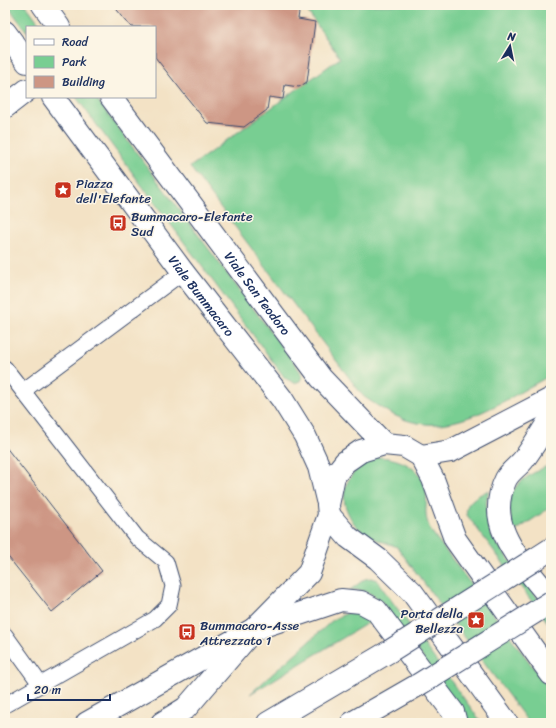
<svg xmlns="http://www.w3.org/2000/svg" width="556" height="728" viewBox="0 0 556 728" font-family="Sriracha,sans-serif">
	<rect width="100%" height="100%" fill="#fcf5e5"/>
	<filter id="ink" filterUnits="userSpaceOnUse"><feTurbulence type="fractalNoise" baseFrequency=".025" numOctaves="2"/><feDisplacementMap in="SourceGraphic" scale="8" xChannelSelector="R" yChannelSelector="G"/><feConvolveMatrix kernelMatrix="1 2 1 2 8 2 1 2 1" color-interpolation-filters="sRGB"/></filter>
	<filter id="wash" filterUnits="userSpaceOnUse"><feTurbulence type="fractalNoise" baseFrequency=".012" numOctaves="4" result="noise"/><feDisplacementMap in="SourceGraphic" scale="16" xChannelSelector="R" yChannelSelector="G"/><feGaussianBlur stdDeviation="0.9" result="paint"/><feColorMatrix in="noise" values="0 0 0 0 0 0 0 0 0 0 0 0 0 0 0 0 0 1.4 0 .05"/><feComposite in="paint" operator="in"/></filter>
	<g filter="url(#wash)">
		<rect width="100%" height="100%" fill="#f3e2c5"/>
		<g fill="#78ce92" stroke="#4a7e78">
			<path d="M7,5H26L42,27H27V32Z"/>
			<path d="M303,5H551V375C513,395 462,432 418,423C398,420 379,407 363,396L190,167L340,58Z"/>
			<path d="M76,97H95L300,371L302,377L300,381L294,383L285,378Z"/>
			<path d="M376,457C398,457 422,467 426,491C428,509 422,512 431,531L551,691V723H529L397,547C386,542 373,540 363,532C356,527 352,521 348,513C336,487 354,467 376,457Z"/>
			<path d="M551,464V507L514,532C511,525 511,518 510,511C507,483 530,475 551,464Z"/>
			<path d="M489,490C484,506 486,521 492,537L551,616V627L467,515C463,502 479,495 489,490Z"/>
			<path d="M371,578L377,580L380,585L482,723H467L465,715L382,602C372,593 363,589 350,590L365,579Z"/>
			<path d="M350,612H357L371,621L250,694L334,619Z"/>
		</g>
		<g id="blocks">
			<g fill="#cd9684">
				<path d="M113,5H300L298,19L315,22L307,82L299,87L285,85L283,99L269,97L267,110L244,127L207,123L155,57V27H131Z"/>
				<path d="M5,446L102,571L52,612L5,553Z"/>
			</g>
		</g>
	</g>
	<g filter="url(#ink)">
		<use href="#blocks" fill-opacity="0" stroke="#3b4a6d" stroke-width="1"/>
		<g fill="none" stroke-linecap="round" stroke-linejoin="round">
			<g stroke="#3b4a6d" stroke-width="17">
				<g id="lane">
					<path d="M5,368L137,538L166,562L173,586L169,605L155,619L5,705"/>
					<path d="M23,391L183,272"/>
					<path d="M5,635L41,685"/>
				</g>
			</g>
			<g stroke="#3b4a6d" stroke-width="24">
				<path id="street" d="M5,107L27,90"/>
			</g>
			<g stroke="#3b4a6d" stroke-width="24">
				<g id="secondary">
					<path d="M43,5L59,27"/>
					<path d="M5,32L27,62"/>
					<path id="s1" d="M53,97L183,272L282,399L305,436L319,467L327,500"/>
					<path id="s2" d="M111,97L321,378L384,444"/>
					<path d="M551,418C542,431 534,446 524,459C519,466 510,471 506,479C482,527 524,564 551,599"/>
					<path d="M421,456L451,451L551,399"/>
					<path d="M329,515L348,537L378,559L412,592L507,723"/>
					<path d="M254,629L309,573L329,515L328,505L334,476L345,462L361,451L384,444L404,446L421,456L433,479L455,539L551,674"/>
					<path d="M87,723L254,629L341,600L361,602L376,610L453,712L456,723"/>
				</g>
			</g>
			<g stroke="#3b4a6d" stroke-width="24">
				<g id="primary">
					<path d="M537,558L551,549"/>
					<path d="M162,723L186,708L254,629"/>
					<path d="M268,723L390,651"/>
					<path d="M352,723L418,685"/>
				</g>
			</g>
			<use href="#lane" stroke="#fff" stroke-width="15"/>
			<use href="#street" stroke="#fff" stroke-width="22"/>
			<use href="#secondary" stroke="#fff" stroke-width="22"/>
			<use href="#primary" stroke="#fff" stroke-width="22"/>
			<g stroke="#3b4a6d" stroke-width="24" stroke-linecap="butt">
				<g id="primary-bridge">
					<path d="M390,651L537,558"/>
					<path d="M418,685L551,602"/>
				</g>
			</g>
			<use href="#primary-bridge" stroke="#fff" stroke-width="22"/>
		</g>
	</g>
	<defs>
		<g id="sight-square" transform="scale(0.9)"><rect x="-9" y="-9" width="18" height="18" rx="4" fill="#c8321e" stroke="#fcf5e5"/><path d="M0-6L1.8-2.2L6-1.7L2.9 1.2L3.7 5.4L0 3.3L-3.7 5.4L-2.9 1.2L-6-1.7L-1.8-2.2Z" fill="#fff"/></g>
		<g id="bus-square" transform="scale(0.9)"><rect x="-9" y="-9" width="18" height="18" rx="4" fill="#c8321e" stroke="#fcf5e5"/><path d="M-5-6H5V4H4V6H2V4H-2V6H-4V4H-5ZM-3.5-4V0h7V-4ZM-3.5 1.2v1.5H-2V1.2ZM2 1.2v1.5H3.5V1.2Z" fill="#fff"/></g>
	</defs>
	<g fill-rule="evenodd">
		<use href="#sight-square" x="63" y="190"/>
		<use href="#bus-square" x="118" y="223"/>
		<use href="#sight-square" x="476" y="620"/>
		<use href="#bus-square" x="187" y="632"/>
	</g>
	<g text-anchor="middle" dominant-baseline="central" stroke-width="3" stroke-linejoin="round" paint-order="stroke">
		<g font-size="13" fill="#1b2f5e" stroke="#fcf5e5" text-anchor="start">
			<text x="76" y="183">Piazza<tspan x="76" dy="15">dell'Elefante</tspan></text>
			<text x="131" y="216">Bummacaro-Elefante<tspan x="131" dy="15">Sud</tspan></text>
			<text x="463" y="613" text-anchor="end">Porta della<tspan x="463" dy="15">Bellezza</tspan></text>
			<text x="200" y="625">Bummacaro-Asse<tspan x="200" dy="15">Attrezzato 1</tspan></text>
		</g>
		<g font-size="13" fill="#1b2f5e" stroke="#fcf5e5">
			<text stroke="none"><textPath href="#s2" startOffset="245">Viale San Teodoro</textPath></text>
			<text stroke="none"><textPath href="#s1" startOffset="248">Viale Bummacaro</textPath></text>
		</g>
	</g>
	<rect width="556" height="728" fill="none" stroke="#fcf5e5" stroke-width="20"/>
	<rect x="26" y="26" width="130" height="72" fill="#fcf5e5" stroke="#a2a6af"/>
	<rect x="34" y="39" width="20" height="6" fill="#ffffff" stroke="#a2a6af"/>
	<text x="62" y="46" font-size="12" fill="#1b2f5e">Road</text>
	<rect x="34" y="56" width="20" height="12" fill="#78ce92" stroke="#a2a6af"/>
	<text x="62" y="66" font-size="12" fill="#1b2f5e">Park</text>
	<rect x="34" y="76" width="20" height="12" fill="#cd9684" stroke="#a2a6af"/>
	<text x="62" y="86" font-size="12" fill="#1b2f5e">Building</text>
	<g transform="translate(510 46) rotate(10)" stroke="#fcf5e5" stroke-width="3" paint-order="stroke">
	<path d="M0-3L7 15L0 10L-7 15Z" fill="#1b2f5e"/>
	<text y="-6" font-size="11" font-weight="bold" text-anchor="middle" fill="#1b2f5e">N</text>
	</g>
	<path d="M28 694v6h82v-6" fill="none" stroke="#1b2f5e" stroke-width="2"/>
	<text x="34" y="694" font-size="12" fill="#1b2f5e" stroke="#fcf5e5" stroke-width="3" paint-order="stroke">20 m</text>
</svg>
